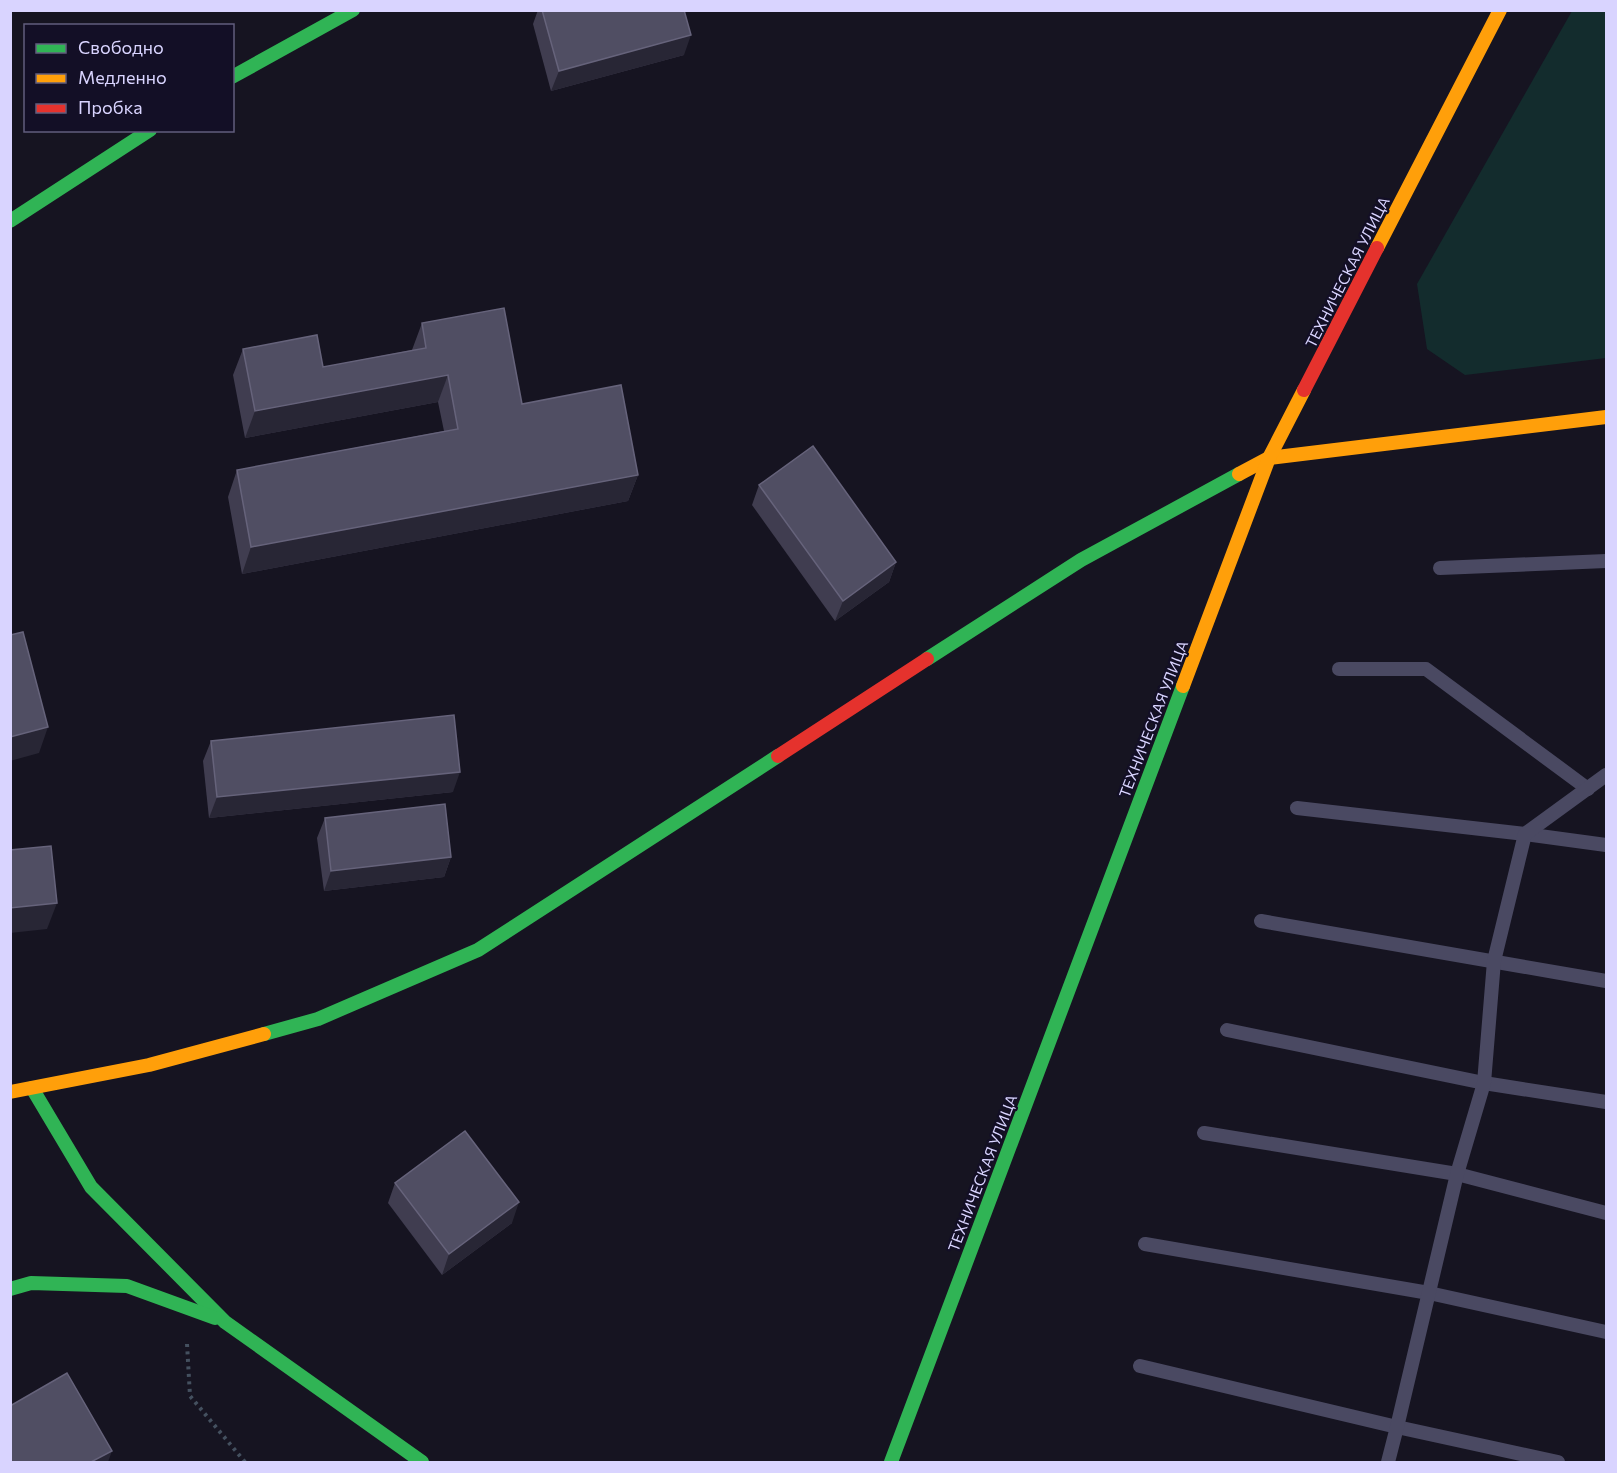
<svg xmlns="http://www.w3.org/2000/svg" width="1617" height="1473" viewBox="0 0 1617 1473" font-family="Commissioner,sans-serif">
	<rect width="100%" height="100%" fill="#161421"/>
	<path fill="#132c2d" d="M1572,11H1606V358L1465,375L1427,349L1417,284Z"/>
	<g fill="none" stroke-linecap="round" stroke-linejoin="round">
		<path stroke="#44505f" stroke-width="4" stroke-dasharray="3 4.5" stroke-linecap="butt" d="M187,1344L190,1396L245,1462"/>
		<g stroke="#4a4962" stroke-width="14">
			<path d="M1440,568L1606,561"/>
			<path d="M1339,669H1426L1588,789"/>
			<path d="M1297,808L1525,834L1606,845"/>
			<path d="M1261,921L1606,981"/>
			<path d="M1227,1030L1484,1083L1606,1102"/>
			<path d="M1204,1133L1457,1174L1606,1213"/>
			<path d="M1145,1244L1429,1293L1606,1332"/>
			<path d="M1140,1366L1397,1427L1558,1462"/>
			<path d="M1388,1462L1397,1427L1457,1174L1484,1083L1494,961L1525,834L1606,775"/>
		</g>
		<g stroke="#30b455" stroke-width="14">
			<path d="M232,77L353,10"/>
			<path d="M10,221L150,130"/>
			<path d="M927,659L1081,560L1239,474"/>
			<path d="M264,1034L318,1019L478,950L778,756"/>
			<path d="M32,1088L91,1187L225,1322L422,1462"/>
			<path d="M10,1289L31,1283L127,1286L215,1318"/>
			<path d="M891,1462L1183,686"/>
		</g>
		<g stroke="#ff9f0a" stroke-width="14">
			<path d="M1377,248L1500,10"/>
			<path d="M1239,474L1269,458L1606,417"/>
			<path d="M1183,686L1269,458L1304,390"/>
			<path d="M10,1092L149,1065L264,1034"/>
		</g>
		<g stroke="#e5322d" stroke-width="14">
			<path d="M1304,390L1377,248"/>
			<path d="M778,756L927,659"/>
		</g>
	</g>
	<g fill="#403d50">
		<path d="M538,10H684V55L551,91L533,24Z"/>
		<path d="M422,323L522,404L638,475L628,501L242,574L228,497L237,470L444,431L438,402L245,438L233,375L243,349L323,367L412,350Z"/>
		<path d="M759,485L896,562L889,582L835,621L752,505Z"/>
		<path d="M211,741L453,792L209,818L203,761Z"/>
		<path d="M325,818L451,857L444,877L324,891L317,838Z"/>
		<path d="M395,1183L512,1223L442,1275L388,1203Z"/>
	</g>
	<g fill="#282635">
		<path d="M691,35L684,55L551,91L559,71Z"/>
		<path d="M448,375L438,402L245,438L255,411Z"/>
		<path d="M638,475L628,501L242,574L251,547Z"/>
		<path d="M896,562L889,582L835,621L843,601Z"/>
		<path d="M48,727L39,753L10,761V737Z"/>
		<path d="M460,772L453,792L209,818L217,797Z"/>
		<path d="M451,857L444,877L324,891L331,871Z"/>
		<path d="M57,903L47,929L10,933V908Z"/>
		<path d="M519,1202L512,1223L442,1275L449,1254Z"/>
		<path d="M112,1451L108,1462H91Z"/>
	</g>
	<g fill="#504e63" stroke="#66637b" stroke-width="1.5">
		<path d="M542,10H684L691,35L559,71Z"/>
		<path d="M504,308L522,404L621,385L638,475L251,547L237,470L458,429L448,375L255,411L243,349L317,335L323,367L426,348L422,323Z"/>
		<path d="M813,446L896,562L843,601L759,485Z"/>
		<path d="M23,632L48,727L10,737V635Z"/>
		<path d="M454,715L460,772L217,797L211,741Z"/>
		<path d="M445,804L451,857L331,871L325,818Z"/>
		<path d="M51,846L57,903L10,908V850Z"/>
		<path d="M465,1131L519,1202L449,1254L395,1183Z"/>
		<path d="M67,1373L112,1451L91,1462H10V1406Z"/>
	</g>
	<g text-anchor="middle" dominant-baseline="central" stroke-width="4.5" stroke-linejoin="round" paint-order="stroke">
		<g font-size="15" fill="#d9d4ff" stroke="#130f26">
			<text transform="translate(1347 272) rotate(-63)">ТЕХНИЧЕСКАЯ УЛИЦА</text>
			<text transform="translate(1153 719) rotate(-69)">ТЕХНИЧЕСКАЯ УЛИЦА</text>
			<text transform="translate(982 1173) rotate(-69)">ТЕХНИЧЕСКАЯ УЛИЦА</text>
		</g>
	</g>
	<rect width="1617" height="1473" fill="none" stroke="#d9d4ff" stroke-width="24"/>
	<rect x="24" y="24" width="210" height="108" fill="#130f26" stroke="#625e7d" stroke-width="1.5"/>
	<rect x="36" y="44" width="30" height="9" fill="#30b455" stroke="#625e7d" stroke-width="1.5"/>
	<text x="78" y="54" font-size="18" fill="#d9d4ff">Свободно</text>
	<rect x="36" y="74" width="30" height="9" fill="#ff9f0a" stroke="#625e7d" stroke-width="1.5"/>
	<text x="78" y="84" font-size="18" fill="#d9d4ff">Медленно</text>
	<rect x="36" y="104" width="30" height="9" fill="#e5322d" stroke="#625e7d" stroke-width="1.5"/>
	<text x="78" y="114" font-size="18" fill="#d9d4ff">Пробка</text>
</svg>
